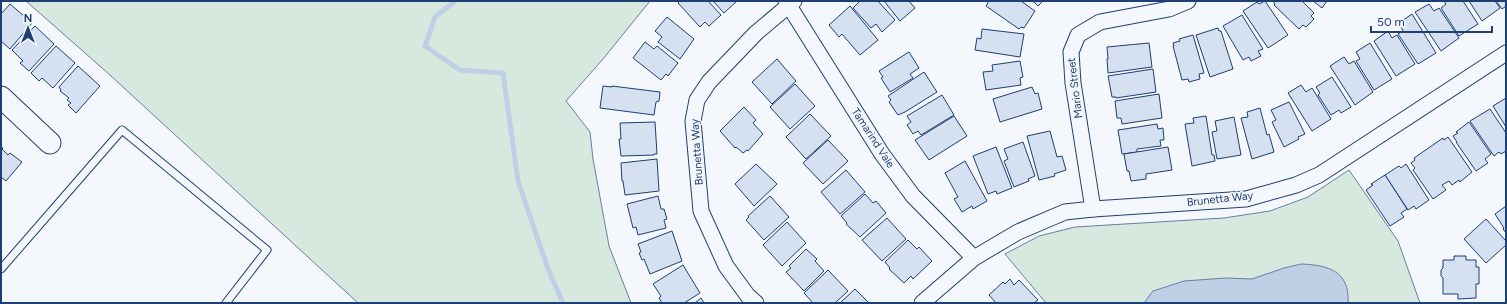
<svg xmlns="http://www.w3.org/2000/svg" width="1507" height="304" viewBox="0 0 1507 304" font-family="Figtree,sans-serif">
	<rect width="100%" height="100%" fill="#f4f7fb"/>
	<g fill="#d7e8df" stroke="#687fa3">
		<path d="M26,1H650L603,59L566,101L590,132L593,159L609,246L631,303H358L111,76Z"/>
		<path d="M1349,170L1398,241L1420,303H1046L1005,254L1039,236L1075,227L1224,218L1270,211L1308,197Z"/>
	</g>
	<path fill="#bed0e5" stroke="#687fa3" d="M1301,264C1328,265 1350,271 1348,303H1144L1153,291L1184,281L1226,278L1252,279L1284,268Z"/>
	<g fill="none" stroke-linecap="round" stroke-linejoin="round">
		<path stroke="#bed0e5" stroke-width="5" d="M455,1L435,17L425,46L460,70L503,73L518,181L548,269L563,303"/>
	</g>
	<g fill="#d5e0f0" stroke="#1d3f73">
		<path d="M680,1H708L721,15L709,26L705,22L700,27L678,3Z"/>
		<path d="M713,1H737L724,13Z"/>
		<path d="M860,1H878L895,20L882,32L876,24L871,28L853,8Z"/>
		<path d="M884,1H909L915,8L900,21Z"/>
		<path d="M989,1H1021L1035,11L1024,28L1021,27L1019,29L986,6Z"/>
		<path d="M1033,1H1043L1038,6Z"/>
		<path d="M1265,1L1288,35L1268,48L1243,11L1257,2L1259,4Z"/>
		<path d="M1273,1H1302L1314,13L1311,16L1314,19L1306,27L1303,25L1299,29L1274,5L1275,4Z"/>
		<path d="M1313,1H1327L1322,8Z"/>
		<path d="M1444,1H1463L1478,24L1459,36L1441,8L1446,4Z"/>
		<path d="M1469,1H1495L1500,8L1482,21Z"/>
		<path d="M1496,1H1506V6L1502,9Z"/>
		<path d="M10,4L32,23L10,49L1,41V14Z"/>
		<path d="M1429,4L1434,11L1439,8L1459,38L1441,51L1415,12Z"/>
		<path d="M850,6L878,40L860,55L842,34L839,37L829,25Z"/>
		<path d="M1412,14L1436,53L1418,64L1398,34L1403,31L1399,23Z"/>
		<path d="M1242,15L1263,49L1258,51L1261,56L1251,61L1249,57L1243,60L1223,26Z"/>
		<path d="M667,17L694,39L680,59L658,42L662,37L655,31Z"/>
		<path d="M35,26L54,44L29,71L20,63L23,61L12,50Z"/>
		<path d="M1218,28L1219,31H1221L1233,69L1210,77L1196,35Z"/>
		<path d="M982,29L1024,34L1020,57L975,50L977,38L981,39Z"/>
		<path d="M1388,31L1392,38L1397,35L1415,64L1396,76L1374,41Z"/>
		<path d="M1193,35L1204,73L1199,74L1200,79L1189,82L1188,79L1182,80L1173,46H1174L1173,43L1180,41L1179,39Z"/>
		<path d="M645,42L654,49L657,46L678,63L668,76L666,74L661,80L633,58Z"/>
		<path d="M1149,43L1152,67L1108,73L1107,59H1108L1107,47Z"/>
		<path d="M1370,43L1392,79L1374,90L1356,61L1360,59L1356,52Z"/>
		<path d="M56,46L75,63L53,88L42,78L39,81L31,73Z"/>
		<path d="M909,52L919,68L910,74L913,78L890,92L881,78L883,77L879,71Z"/>
		<path d="M1344,57L1349,64L1354,61L1373,92L1355,105L1330,66Z"/>
		<path d="M777,59L796,81L772,104L752,82Z"/>
		<path d="M1020,61L1023,77L1020,78L1021,85L986,90L983,72L993,71L992,65Z"/>
		<path d="M78,66L100,86L76,113L68,105L71,103L67,100L69,98L60,91L61,90L59,87Z"/>
		<path d="M1153,69L1156,92L1116,98V97H1112L1108,76Z"/>
		<path d="M924,72L937,92L905,112L898,115L889,102L891,100L888,96Z"/>
		<path d="M1332,77L1351,107L1341,113L1339,110L1331,115L1318,95L1320,93L1316,87Z"/>
		<path d="M795,84L815,106L790,129L770,107Z"/>
		<path d="M1301,85L1306,92L1312,88L1331,119L1312,131L1288,93Z"/>
		<path d="M603,86L612,87V86L660,92L659,101L656,102L654,115L600,108Z"/>
		<path d="M1032,87L1035,94L1038,93L1042,109L1000,122L993,99Z"/>
		<path d="M1159,94L1162,118L1122,124L1121,118H1117L1115,101Z"/>
		<path d="M942,95L954,115L921,135L918,131L913,134L907,125L911,122L907,116Z"/>
		<path d="M1506,98V127L1493,106Z"/>
		<path d="M1289,102L1305,134L1298,137L1299,139L1284,147L1272,122L1276,120L1271,110Z"/>
		<path d="M744,107L756,120L753,123L763,134L748,151L747,150L743,153L736,147L735,148L720,131Z"/>
		<path d="M1260,108L1267,135L1269,134L1274,152L1252,159L1241,118L1248,117L1247,112Z"/>
		<path d="M1490,109L1506,133V151L1501,154L1499,152L1494,156L1470,121Z"/>
		<path d="M810,114L831,136L806,159L786,137Z"/>
		<path d="M954,116L967,136L929,160L915,140Z"/>
		<path d="M1206,116L1212,155H1214L1215,161L1192,166L1185,124L1194,123L1193,118Z"/>
		<path d="M1234,117L1241,155L1217,159L1212,132L1217,131L1215,121Z"/>
		<path d="M655,122L657,154H654V155L621,156L619,139H621L620,123Z"/>
		<path d="M1469,122L1491,154L1485,159L1488,163L1476,171L1456,142H1457L1453,136L1458,133L1456,132Z"/>
		<path d="M1157,124L1158,129L1163,128L1164,140H1160L1161,146L1137,149V152L1122,154L1118,130Z"/>
		<path d="M1050,131L1057,157L1062,156L1066,170L1054,174L1055,176L1039,180L1027,136Z"/>
		<path d="M1448,137L1472,172L1460,182L1459,180L1452,185L1449,181L1442,185L1446,190L1433,199L1413,170L1415,168L1411,163L1415,160L1414,158L1443,138L1444,140Z"/>
		<path d="M828,140L848,161L823,184L803,163Z"/>
		<path d="M1023,142L1035,176L1028,179L1029,181L1014,187L1004,161L1008,159L1004,149Z"/>
		<path d="M1,147L3,148L2,149L8,155L10,153L22,162L6,181L1,177Z"/>
		<path d="M996,147L1012,188L997,194L996,191L988,194L973,156Z"/>
		<path d="M1168,147L1172,170L1146,174V179L1131,181L1129,171H1127L1124,154Z"/>
		<path d="M657,159L659,191L625,195L623,181H622L621,163Z"/>
		<path d="M965,161L987,201L973,209L972,206L962,212L954,199L958,197L945,173Z"/>
		<path d="M756,164L777,184L754,206L735,184Z"/>
		<path d="M1406,164L1429,200L1416,209L1414,206L1408,210L1385,175L1399,166L1401,168Z"/>
		<path d="M846,170L865,192L840,214L821,192Z"/>
		<path d="M1385,175L1407,209L1401,213L1404,217L1390,226L1366,190L1373,185L1371,184Z"/>
		<path d="M865,194L873,203L876,201L886,213L860,237L846,224L847,223L841,216Z"/>
		<path d="M658,196L661,209H664L667,219L664,220L666,228L638,235L636,227L633,228L627,204Z"/>
		<path d="M770,196L789,217L764,240L746,220L749,217L748,216Z"/>
		<path d="M1506,206V233L1503,229L1504,228L1495,214Z"/>
		<path d="M887,218L906,239L882,261L862,240Z"/>
		<path d="M1486,219L1506,241V245L1486,263L1464,239Z"/>
		<path d="M787,222L806,243L782,266L763,245Z"/>
		<path d="M672,231L682,261L650,274L644,259L642,260L639,253L641,252L638,244Z"/>
		<path d="M908,240L917,249L919,247L932,261L913,279L911,276L904,283L889,269L890,268L885,262Z"/>
		<path d="M806,249L817,259L815,261L824,271L804,291L786,272L791,268L789,266Z"/>
		<path d="M1454,256H1466V260H1476V267H1479V284H1476V298L1458,299V294H1443V278L1441,276V270L1443,268V260H1454Z"/>
		<path d="M683,265L700,293L684,303H662L659,298L661,296L653,284Z"/>
		<path d="M828,270L848,291L835,303H813L804,293Z"/>
		<path d="M1010,279L1014,285L1019,280L1038,300L1034,303H996L989,295L1003,282L1005,284Z"/>
		<path d="M855,289L869,303H840Z"/>
		<path d="M701,298L704,303H695Z"/>
	</g>
	<g fill="none" stroke-linecap="round" stroke-linejoin="round">
		<g stroke="#1d3f73" stroke-width="9">
			<path id="lane" d="M1,269L122,130L267,250L226,303"/>
		</g>
		<g stroke="#1d3f73" stroke-width="17">
			<g id="street">
				<path d="M786,1L882,154L913,196L974,258"/>
				<path d="M1093,209L1073,83L1071,52L1078,35L1100,22L1169,9L1188,1"/>
				<path d="M756,303L748,296L726,266L701,211L693,121L697,100L709,82L756,33L794,1"/>
				<path d="M922,303L974,258L1018,232L1065,212L1093,209L1246,199L1296,185L1319,175L1506,53"/>
			</g>
		</g>
		<g stroke="#1d3f73" stroke-width="23">
			<path id="secondary" d="M1,97L50,143"/>
		</g>
		<use href="#lane" stroke="#f4f7fb" stroke-width="7"/>
		<use href="#street" stroke="#f4f7fb" stroke-width="15"/>
		<use href="#secondary" stroke="#f4f7fb" stroke-width="21"/>
	</g>
	<g text-anchor="middle" dominant-baseline="central" stroke-width="3" stroke-linejoin="round" paint-order="stroke">
		<g font-size="11" fill="#1d3f73" stroke="#f4f7fb">
			<text transform="translate(1075 88) rotate(-97)">Mario Street</text>
			<text transform="translate(873 138) rotate(57)">Tamarind Vale</text>
			<text transform="translate(697 152) rotate(-94)">Brunetta Way</text>
			<text transform="translate(1220 199) rotate(-6)">Brunetta Way</text>
		</g>
	</g>
	<rect width="1507" height="304" fill="none" stroke="#1d3f73" stroke-width="4"/>
	<g transform="translate(28 28)" stroke="#f4f7fb" stroke-width="3" paint-order="stroke">
	<path d="M0-3L7 15L0 10L-7 15Z" fill="#1d3f73"/>
	<text y="-6" font-size="11" font-weight="bold" text-anchor="middle" fill="#1d3f73">N</text>
	</g>
	<path d="M1371 26v6h121v-6" fill="none" stroke="#1d3f73" stroke-width="2"/>
	<text x="1377" y="26" font-size="12" fill="#1d3f73" stroke="#f4f7fb" stroke-width="3" paint-order="stroke">50 m</text>
</svg>
